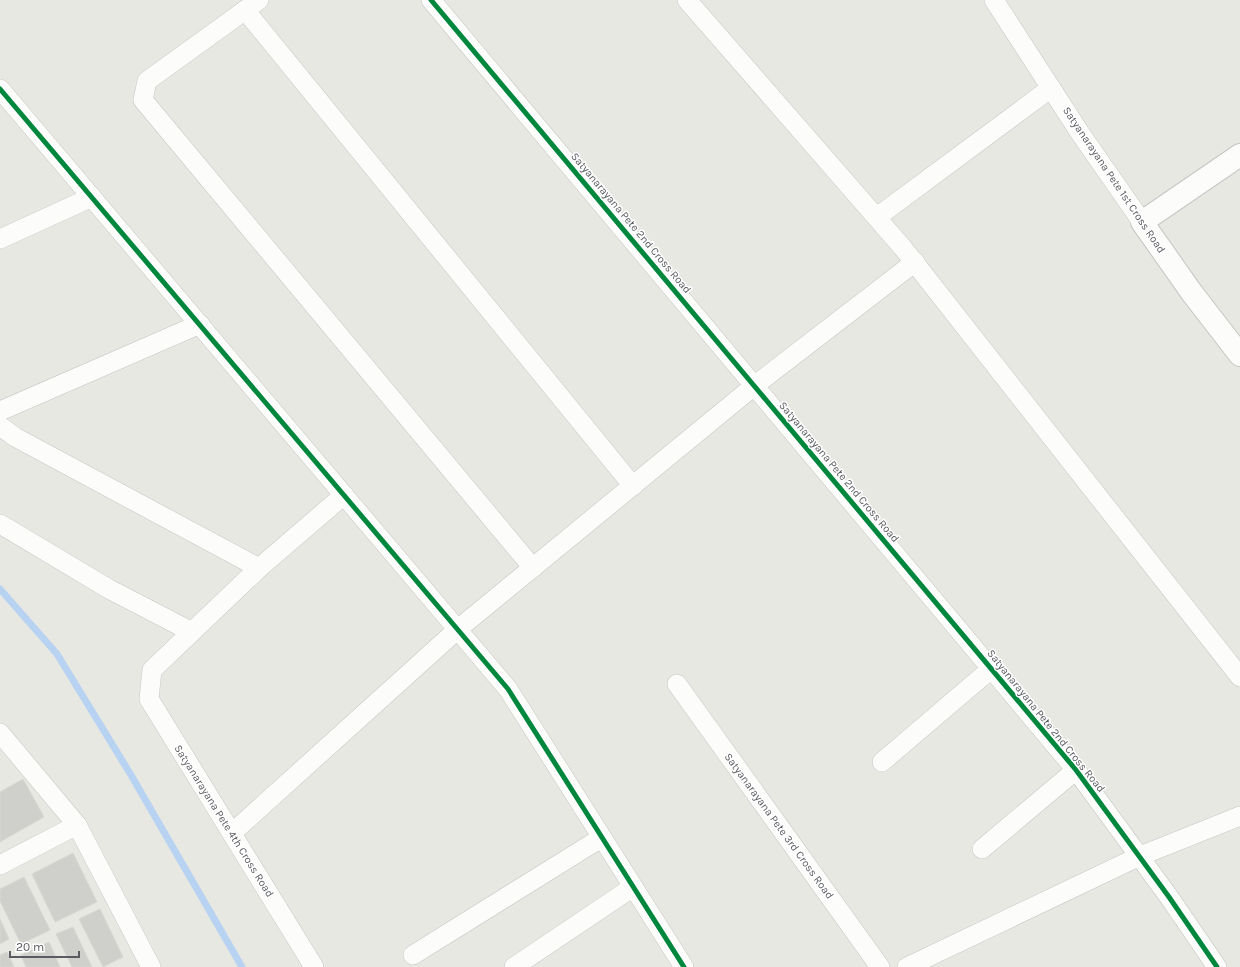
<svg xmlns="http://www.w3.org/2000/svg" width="1240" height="967" viewBox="0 0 1240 967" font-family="Karla,sans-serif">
	<rect width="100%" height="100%" fill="#e8e8e3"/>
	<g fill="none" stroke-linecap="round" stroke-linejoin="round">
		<path stroke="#b8d2f2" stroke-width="7" d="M0,589L57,654L131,775L242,967"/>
	</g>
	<g fill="#cfcfcc" stroke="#d8d7d2">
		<path d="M23,779L44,817L0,842V792Z"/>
		<path d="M73,853L97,902L55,922L32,874Z"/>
		<path d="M24,877L50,930L21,944L0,901V889Z"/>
		<path d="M100,909L123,957L103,967L79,919Z"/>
		<path d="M0,919L9,939L0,944Z"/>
		<path d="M73,927L92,967H72L56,934Z"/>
		<path d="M49,942L60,967H26L21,955Z"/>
		<path d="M7,952L14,967H0V955Z"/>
	</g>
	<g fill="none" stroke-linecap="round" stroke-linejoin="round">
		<g stroke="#c5c5c3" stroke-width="20">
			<g id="minor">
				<path d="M259,0L147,81L143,100L533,568"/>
				<path d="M431,0L1076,770L1169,897L1217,967"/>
				<path d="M687,0L903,248L1240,677"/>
				<path d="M994,0L1080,133L1142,222"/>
				<path d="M245,10L633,486"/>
				<path d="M0,89L508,689L684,967"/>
				<path d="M877,217L1051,88"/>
				<path d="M0,239L92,197"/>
				<path d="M0,411L200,324"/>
				<path d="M0,426L15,437L259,568"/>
				<path d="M0,524L109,589L192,632"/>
				<path d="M677,684L880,967"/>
				<path d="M0,733L77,825L151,967"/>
				<path d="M882,762L991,669"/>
				<path d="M232,833L458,629L754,386L915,262"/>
				<path d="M982,849L1076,770"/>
				<path d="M0,865L77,825"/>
				<path d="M413,955L601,838"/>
				<path d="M314,967L149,699L152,670L259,568L344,495"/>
				<path d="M514,967L633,887"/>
				<path d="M907,967L1140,856L1240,816"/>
			</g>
		</g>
		<g stroke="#c5c5c3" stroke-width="24">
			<path id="tertiary" d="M1240,155L1142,222L1192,293L1240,355"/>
		</g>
		<use href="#minor" stroke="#fcfcfb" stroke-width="19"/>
		<use href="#tertiary" stroke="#fcfcfb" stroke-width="22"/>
		<g stroke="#fff" stroke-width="8">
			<g id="cycleway">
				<path d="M431,0L1076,770L1169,897L1217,967"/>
				<path d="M0,89L508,689L684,967"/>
			</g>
		</g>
		<use href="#cycleway" stroke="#00873e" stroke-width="5"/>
	</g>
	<g text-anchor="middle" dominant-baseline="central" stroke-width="3" stroke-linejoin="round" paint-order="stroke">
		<g font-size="11" fill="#595b60" stroke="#fff">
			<text transform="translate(1114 180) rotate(56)">Satyanarayana Pete 1st Cross Road</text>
			<text transform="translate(631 223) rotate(50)">Satyanarayana Pete 2nd Cross Road</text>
			<text transform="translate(839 472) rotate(50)">Satyanarayana Pete 2nd Cross Road</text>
			<text transform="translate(1046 721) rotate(51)">Satyanarayana Pete 2nd Cross Road</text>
			<text transform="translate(224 821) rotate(58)">Satyanarayana Pete 4th Cross Road</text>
			<text transform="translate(779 826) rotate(54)">Satyanarayana Pete 3rd Cross Road</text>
		</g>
	</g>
	<path d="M10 951v6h69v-6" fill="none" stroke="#595b60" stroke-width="2"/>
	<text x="16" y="951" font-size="12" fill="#595b60" stroke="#ffffff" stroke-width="3" paint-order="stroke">20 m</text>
</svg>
